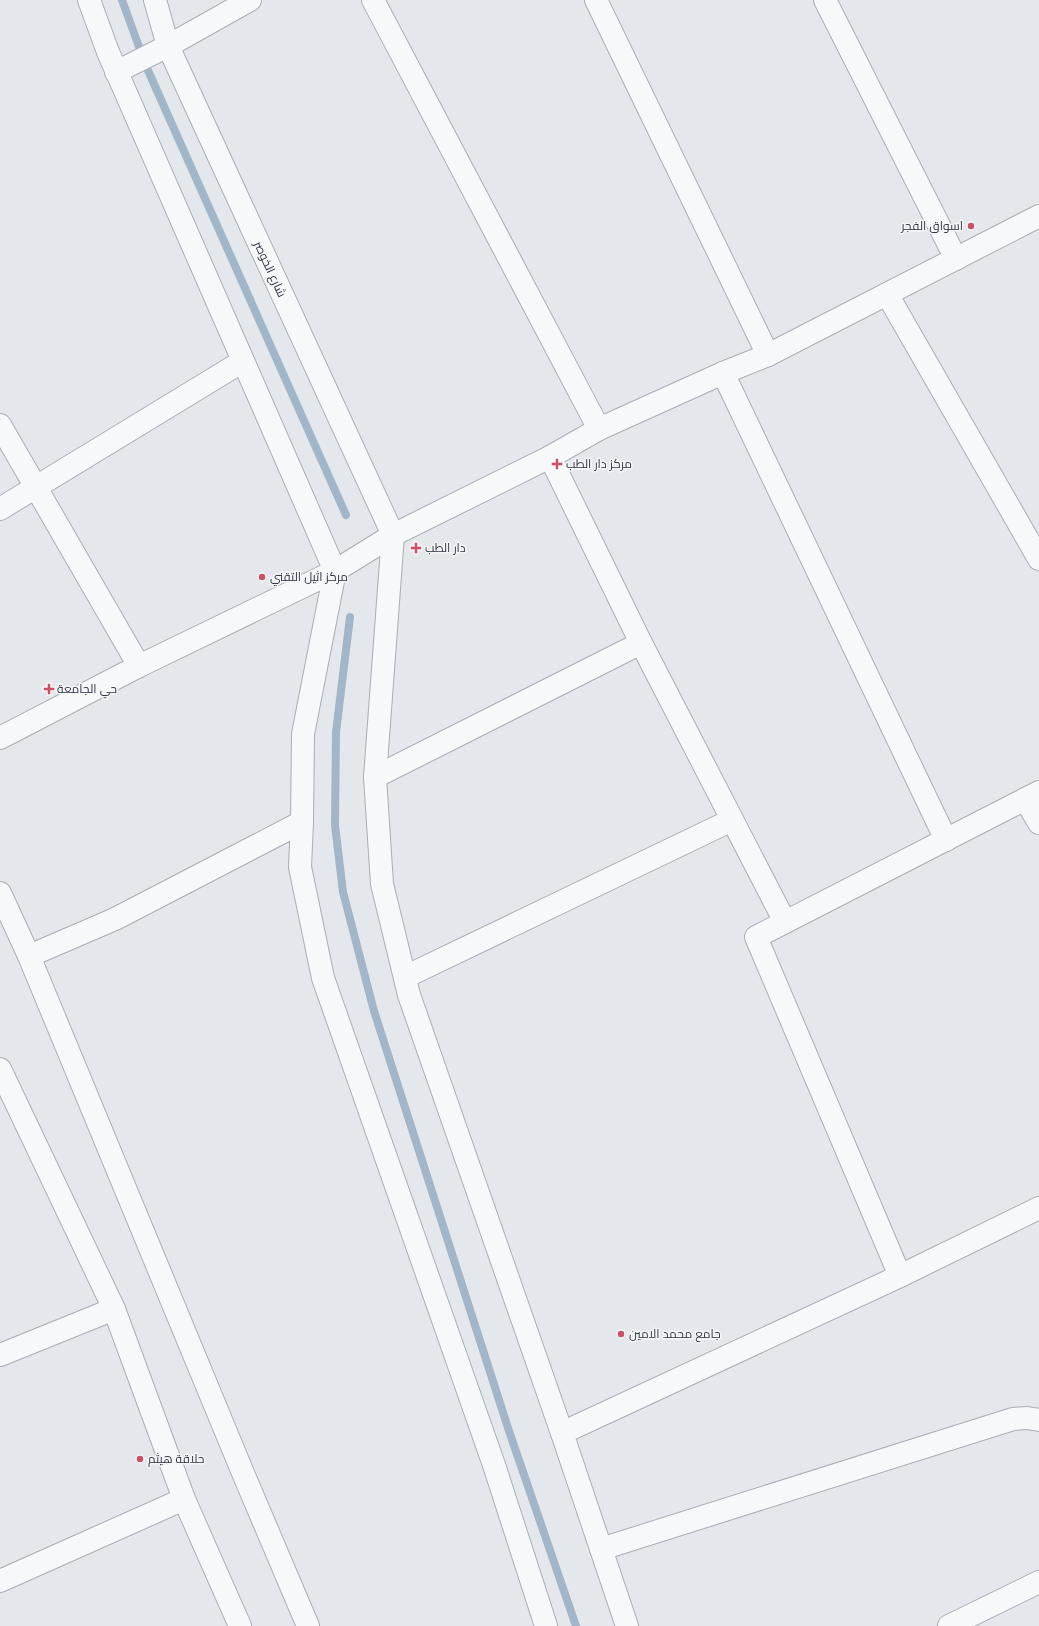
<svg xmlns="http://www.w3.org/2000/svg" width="1039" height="1626" viewBox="0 0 1039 1626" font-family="'Space Grotesk',Cairo,sans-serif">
	<rect width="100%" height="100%" fill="#e4e7eb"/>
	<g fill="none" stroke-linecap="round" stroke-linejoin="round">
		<g stroke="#a1b6c9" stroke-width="8">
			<path d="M122,0L146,66L346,515"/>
			<path d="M350,617L336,732L335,825L343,892L374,1011L509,1431L576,1626"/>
		</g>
		<g stroke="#a9aeb5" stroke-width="24">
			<g id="minor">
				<path d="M89,0L108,52L335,571L303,734L302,822L300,867L323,978L494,1465L546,1626"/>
				<path d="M155,0L168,46L393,535L375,777L382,884L409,995L562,1433L627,1626"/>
				<path d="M373,0L599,429"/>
				<path d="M596,0L768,355"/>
				<path d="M825,0L956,259"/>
				<path d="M116,72L168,46L250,0"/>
				<path d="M887,294L1039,559"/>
				<path d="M723,373L946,840"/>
				<path d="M0,425L139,666"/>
				<path d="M550,457L641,643L785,922"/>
				<path d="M0,509L243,361"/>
				<path d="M0,738L139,666L335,571L393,535L550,457L599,429L723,373L768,355L1039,216"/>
				<path d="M375,777L641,643"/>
				<path d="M1025,799L1039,823"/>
				<path d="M0,893L29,956L243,1473L308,1626"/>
				<path d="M29,956L115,919L302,822"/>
				<path d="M405,977L732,820"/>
				<path d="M0,1069L114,1309L184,1499L240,1626"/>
				<path d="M900,1276L756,937L1039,792"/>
				<path d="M0,1355L114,1309"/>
				<path d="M562,1433L900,1276L1039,1208"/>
				<path d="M601,1549L1013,1419L1027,1418L1039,1420"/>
				<path d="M0,1581L184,1499"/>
				<path d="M949,1626L1039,1582"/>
			</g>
		</g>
		<use href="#minor" stroke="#f7f8f9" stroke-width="22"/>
	</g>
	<g fill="#c95167" stroke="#f4f6f8" stroke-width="1.5">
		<circle cx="971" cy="226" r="4"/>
		<path d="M555 458h4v4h4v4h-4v4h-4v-4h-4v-4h4z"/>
		<path d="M414 542h4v4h4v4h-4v4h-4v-4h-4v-4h4z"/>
		<circle cx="262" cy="577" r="4"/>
		<path d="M47 683h4v4h4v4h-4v4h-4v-4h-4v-4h4z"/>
		<circle cx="621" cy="1334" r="4"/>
		<circle cx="140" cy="1459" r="4"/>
	</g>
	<g text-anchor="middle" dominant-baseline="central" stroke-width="3" stroke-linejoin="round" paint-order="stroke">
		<g font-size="12" fill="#2c3543" stroke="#f4f6f8" text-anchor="start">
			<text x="963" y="226" text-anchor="end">اسواق الفجر</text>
			<text x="566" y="464">مركز دار الطب</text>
			<text x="425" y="548">دار الطب</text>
			<text x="270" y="577">مركز اثيل التقني</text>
			<text x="57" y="689">حي الجامعة</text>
			<text x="629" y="1334">جامع محمد الامين</text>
			<text x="148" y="1459">حلاقة هيثم</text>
		</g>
		<g font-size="12" fill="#2c3543" stroke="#f4f6f8">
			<text transform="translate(270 269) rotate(65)">شارع الخوصر</text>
		</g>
	</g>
</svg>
